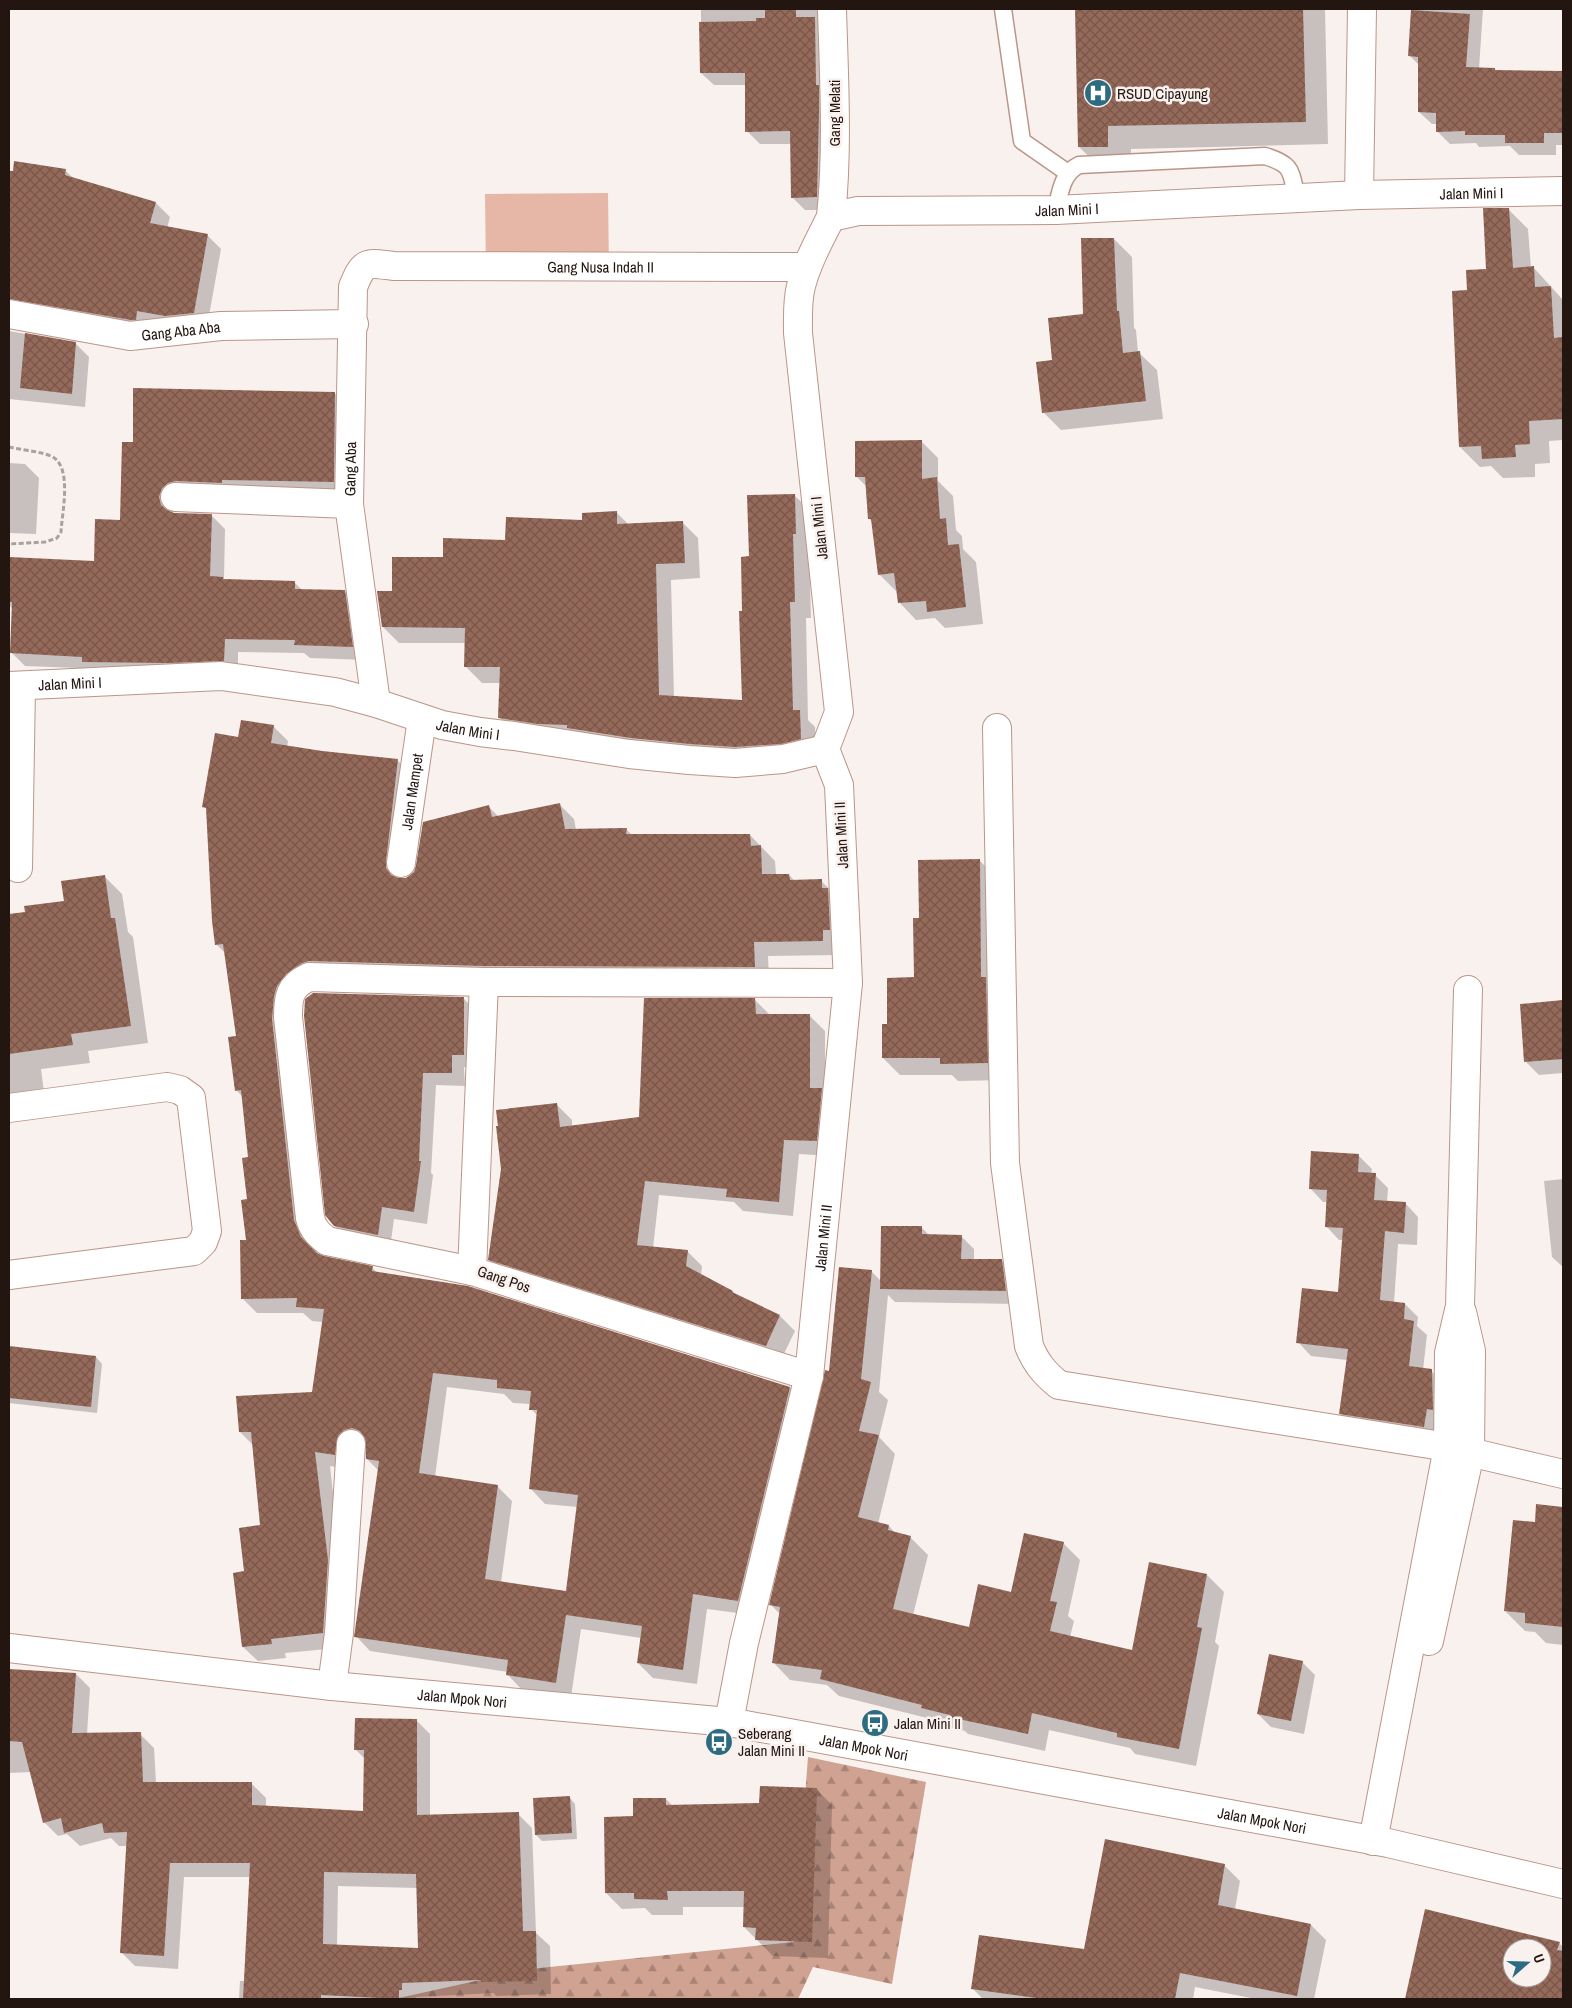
<svg xmlns="http://www.w3.org/2000/svg" width="1572" height="2008" viewBox="0 0 1572 2008" font-family="'Archivo Narrow',sans-serif">
	<defs>
		<pattern id="forest-firs" width="22" height="20" patternUnits="userSpaceOnUse" patternTransform="scale(1.25)"><rect width="22" height="20" fill="#d0a292"/><path d="M5 1l3.5 6h-7zM16 11l3.5 6h-7z" fill="#a88376"/></pattern>
		<pattern id="building-cross-hatch" width="8" height="8" patternUnits="userSpaceOnUse" patternTransform="scale(1.25)"><rect width="8" height="8" fill="#956a5b"/><path d="M0 0l8 8M0 8l8-8" fill="none" stroke="#79564a"/></pattern>
	</defs>
	<rect width="100%" height="100%" fill="#f9f1ee"/>
	<path fill="url(#forest-firs)" d="M808,1757L926,1782L892,1984L813,1967L798,1999H394L530,1969L794,1942Z"/>
	<path fill="#e6b7a7" d="M608,193L609,268L486,270L485,194Z"/>
	<g fill="#0003" fill-rule="evenodd">
		<path d="M701,9H826L829,210H805L792,197L791,144H760L747,131L746,85H714L701,73Z"/>
		<path d="M1076,9H1325L1328,144L1131,149V170H1103L1079,147Z"/>
		<path d="M1413,9H1483L1479,69H1495L1497,72H1563V145H1556V155H1519L1510,146L1479,147L1476,143L1450,144L1437,131L1438,124H1432L1419,112V65L1409,55Z"/>
		<path d="M65,170L73,178L156,203L170,217L167,228L207,235L221,249L207,327L9,322V171Z"/>
		<path d="M1508,209L1528,229L1531,268H1534L1563,300V440L1549,441L1550,463L1535,464V477L1503,478L1491,466L1480,467L1460,447L1468,291L1487,270Z"/>
		<path d="M1114,239L1132,257L1134,328L1136,330L1138,352L1157,370L1163,419L1061,430L1043,412L1053,361L1084,315Z"/>
		<path d="M9,331L75,343L89,357L85,407L9,399Z"/>
		<path d="M335,394L349,407L347,495L176,502L173,511V514L211,515L225,529L224,579L295,583L302,590L344,591L358,605L366,660L310,658L304,653L238,652V674L25,666L11,652L13,609L9,605V558L96,563L121,521L134,443Z"/>
		<path d="M921,441L938,458V481L953,496L956,530L962,536L963,549L976,562L983,624L945,628L935,618L916,620L900,603L898,591H896L879,574L873,522L869,519L867,487L856,476Z"/>
		<path d="M9,463L25,464L39,478L36,534L9,533Z"/>
		<path d="M794,495L811,511L809,550L811,618H806L808,720L815,727L816,755L584,744L516,734L500,718L501,683H482L466,667V643H399L383,627L393,593L444,559L616,512L628,524L682,522L698,538L700,578L671,580L674,697L744,701V612L750,557Z"/>
		<path d="M273,726L288,741L287,747L397,760L412,775L400,879H407L489,807L499,817L559,804L574,819L576,830L626,829L632,835H750L775,861L776,875H789L795,881H821L836,895L837,955L768,956L769,981L300,989L309,1236L317,1254L372,1268L378,1273L790,1388L804,1402L753,1615L707,1609L697,1684L653,1678L638,1663L641,1638L581,1629L571,1697L522,1690L508,1675V1672L370,1651L356,1636L379,1471L367,1459V1443L359,1445L349,1469L330,1466L342,1576L338,1648L285,1653L286,1658L258,1661L243,1647L245,1572L262,1526L254,1446L240,1432L314,1394L323,1322L312,1321L303,1313H257L242,1298L247,1241L250,1158L243,1097L236,1090L238,1037L225,953L217,945L208,810L204,806L240,738ZM447,1387L504,1394L513,1403L531,1404V1409L538,1416L531,1489L545,1504L578,1507L567,1593L501,1583L512,1501L497,1486L435,1477Z"/>
		<path d="M979,860L996,877L1004,1080L958,1081L952,1075H900L883,1058L888,1025L915,979L920,919Z"/>
		<path d="M105,877L122,894L128,932L133,937L148,1043L88,1051L90,1063L41,1069L46,1107L9,1113V915L26,913L65,902Z"/>
		<path d="M463,998L476,1011L477,1067H464L465,1086L436,1085L431,1173L433,1175L427,1224L394,1219L390,1248L348,1239L335,1226Z"/>
		<path d="M755,1000L770,1015L810,1016L825,1031V1093L831,1156L799,1154L793,1216L743,1211L734,1202L659,1195L653,1248L687,1251L702,1266L701,1275L733,1292L737,1296L780,1316L795,1331L781,1360L504,1274L489,1259L557,1105L572,1120V1127L640,1118Z"/>
		<path d="M1563,1001V1073L1539,1075L1526,1062L1521,1005Z"/>
		<path d="M1358,1155L1372,1169L1371,1174L1375,1175L1388,1188L1387,1202L1405,1203L1418,1217L1417,1245L1398,1244L1394,1303L1405,1304L1418,1317L1417,1326L1427,1335L1423,1370L1431,1371L1444,1384L1437,1440L1354,1427L1340,1413L1347,1360L1311,1356L1298,1342L1339,1294L1343,1240H1339L1326,1226L1328,1202H1323L1310,1188Z"/>
		<path d="M1563,1179V1267L1552,1257L1544,1181Z"/>
		<path d="M921,1227L930,1236H961L974,1249V1260L1001,1261L1015,1274L1019,1304L895,1302L888,1295L879,1392L888,1400L879,1437L895,1454L878,1524L889,1526L896,1534L910,1537L928,1555L913,1615L970,1629L1012,1593L1063,1543L1080,1560L1068,1616L1074,1621L1070,1637L1133,1651L1207,1575L1224,1592L1215,1642L1219,1646L1196,1766L1135,1754L1130,1748L1049,1730L1045,1751L968,1734L965,1731L940,1725L935,1720L839,1696L827,1685L790,1680L773,1662L780,1614L771,1605L830,1373L871,1271L882,1282Z"/>
		<path d="M9,1347L96,1357L102,1364L97,1413L9,1403Z"/>
		<path d="M1537,1506L1563,1508V1645L1546,1643L1535,1632L1525,1631L1505,1611L1536,1524Z"/>
		<path d="M1302,1662L1315,1675L1304,1734L1271,1727L1258,1714Z"/>
		<path d="M9,1670L76,1674L90,1688L87,1734H140L154,1748L156,1783H251L266,1798V1807L365,1812L366,1760L355,1749L416,1720L430,1734V1816L518,1814L532,1828L536,1933L550,1946L551,1994L496,1996L494,1993L416,1997V1999H239L240,1981H246L251,1877H184L178,1969L135,1966L121,1952L127,1846H119L111,1838L80,1846L67,1834L58,1836L44,1822L31,1772L9,1773ZM338,1886L417,1888L420,1949L337,1946Z"/>
		<path d="M816,1789L832,1805L828,1958L773,1956L744,1927L745,1907H683V1915H652L645,1908L622,1909L606,1893L635,1817L666,1799L673,1806L761,1804Z"/>
		<path d="M569,1797L575,1804L577,1839L542,1841L536,1835Z"/>
		<path d="M1225,1866L1240,1881L1235,1909L1311,1925L1326,1940L1314,1999H1256L1195,1987L1193,1999H983L973,1989L1085,1951Z"/>
		<path d="M1426,1911L1559,1943L1563,1947V1999H1407ZM1512,1948H1542V1978H1512Z"/>
	</g>
	<g fill="url(#building-cross-hatch)" fill-rule="evenodd">
		<path d="M765,9H796V17H815L816,85H819V113L817,197L791,198L790,131L745,132V73H700L699,22L756,21V18H765Z"/>
		<path d="M1075,9H1303L1306,122L1108,126V147H1078Z"/>
		<path d="M1411,10L1470,14L1466,67L1495,68V70L1563,71V133H1544V143H1505V135H1465V131L1436,132V113L1418,112V57L1408,56Z"/>
		<path d="M14,161L66,169L65,175L156,202L150,223L208,234L194,313L165,316L137,311L136,320H131L9,299V171H13Z"/>
		<path d="M1483,208H1509L1513,268L1534,266L1535,287L1551,286L1554,338L1562,337L1563,419L1529,421L1530,444L1515,445L1516,457L1482,459L1481,446L1459,447L1452,291L1467,290L1466,270L1486,269Z"/>
		<path d="M1081,238H1114L1117,311H1119L1123,353L1140,351L1146,401L1042,413L1036,362L1052,360L1048,318L1083,314Z"/>
		<path d="M25,333L76,342L72,394L20,388Z"/>
		<path d="M133,388L335,392L334,482L222,480V483L176,481L168,483L162,488L159,497L161,505L167,510L174,513L212,514L210,576L223,577V579L295,581V589L345,590L353,647L294,645L295,640L225,639L224,661L168,663L82,662V657L10,653L12,602H9V557L94,561L95,519L120,520L122,442H133Z"/>
		<path d="M922,440V479L937,477L940,519L946,518L948,545L959,544L966,607L927,612L926,601L898,603L894,573L878,575L871,519H868L865,477H855V441Z"/>
		<path d="M795,494L796,534H793L795,602H790L793,710H800L801,739L781,744L735,747L690,744L631,738L567,728V725L538,724L498,718L500,667H464L465,628L382,627L377,591H392V557H443V538L505,540L506,517L582,520V513L617,511V524L683,521L685,563L656,564L659,695L742,700L739,611H742L741,557L749,556L747,495Z"/>
		<path d="M241,720L274,725L271,743L322,751L398,759L386,861V868L391,875L398,878H406L414,872L416,865L423,822L489,805L492,817L560,803L565,829L627,828L626,834H750L751,846L761,845L762,874H789L790,880L822,879V888H828L830,930H823V941L754,942L755,967L484,966L309,961L302,963L286,974L277,986L274,996L272,1019L294,1220L301,1237L317,1253L324,1256L373,1266L372,1271L468,1286L790,1387L738,1601L693,1594L683,1670L637,1663L642,1626L566,1615L556,1683L506,1675L508,1660L354,1637L379,1461L366,1459L365,1438L360,1431L352,1428L344,1430L338,1436L335,1455L315,1452L328,1560L323,1633L271,1639L272,1644L242,1647L233,1573L244,1571L239,1528L260,1525L251,1432H239L236,1396L312,1392L324,1309L296,1307L297,1298L241,1299L240,1240H246L241,1200L247,1199L242,1158L248,1157L241,1090L235,1091L228,1037L236,1036L223,944L215,945L212,921L206,808L202,807L215,733L238,737ZM433,1373L497,1380V1388L531,1391L529,1410H537L529,1489L578,1495L566,1591L485,1579L498,1485L419,1473Z"/>
		<path d="M980,859L981,977H986L988,1063L940,1064V1058H882V1024H887V978L914,977L913,918H919L918,860Z"/>
		<path d="M105,875L111,918H115L131,1026L71,1034L73,1045L9,1054V914L25,912L24,906L64,901L61,881Z"/>
		<path d="M313,993L464,997V1055H452V1073H423L419,1161H421L414,1212L382,1207L378,1235L334,1226L325,1215L304,1016L305,999Z"/>
		<path d="M644,998H755L756,1014H810V1088H822L817,1141L784,1140L779,1202L726,1197L727,1189L645,1181L637,1245L688,1250L686,1266L733,1291L732,1292L780,1315L766,1346L488,1260L501,1169L496,1126H498L496,1110L557,1103L560,1127L639,1117Z"/>
		<path d="M1563,1000V1059L1524,1062L1520,1004Z"/>
		<path d="M1311,1151L1359,1154L1358,1172L1376,1173L1374,1200L1406,1202L1404,1233L1385,1231L1380,1300L1405,1303L1404,1319L1414,1321L1409,1366L1432,1369L1433,1410L1427,1409L1424,1427L1339,1414L1348,1349L1296,1343L1302,1288L1338,1292L1343,1228L1325,1227L1327,1190L1309,1189Z"/>
		<path d="M881,1226H922V1234L962,1235L961,1259H1002L1006,1291L880,1289Z"/>
		<path d="M839,1267L872,1270L861,1379L871,1382L859,1431L879,1435L858,1517L889,1525L888,1530L911,1536L893,1609L969,1627L978,1584L1011,1592L1024,1533L1064,1542L1050,1601L1057,1602L1050,1631L1132,1650L1149,1562L1207,1574L1197,1627L1202,1628L1179,1749L1117,1737V1733L1032,1713L1028,1734L949,1717L950,1715L921,1708L922,1705L820,1679L822,1670L772,1663L780,1607L769,1605L825,1370L829,1371Z"/>
		<path d="M9,1346L96,1356L91,1407L9,1398Z"/>
		<path d="M1536,1504L1563,1507V1627L1525,1623V1613L1504,1611L1513,1520L1535,1522Z"/>
		<path d="M1269,1654L1303,1661L1291,1721L1257,1714Z"/>
		<path d="M9,1669L76,1673L72,1733L141,1732L143,1782H252V1805L363,1811L364,1750H354L355,1718L417,1719V1815L519,1812L523,1931H536L537,1981L481,1982V1980L402,1983V1990H399V1999L321,1995V1999H243L250,1863H170L164,1956L120,1953L127,1832L104,1833L102,1823L64,1833L61,1818L43,1823L22,1742L9,1741ZM324,1872L416,1874L418,1948L323,1944Z"/>
		<path d="M760,1786L817,1788L812,1942L755,1940L756,1928L743,1927L744,1891H667L668,1900L634,1899V1893H605L604,1817L633,1816V1798H666V1805L759,1803Z"/>
		<path d="M570,1796L572,1833L535,1835L533,1798Z"/>
		<path d="M1105,1839L1225,1864L1218,1905L1311,1924L1297,1996L1180,1973L1175,1999H1044L971,1989L979,1935L1084,1949Z"/>
		<path d="M1425,1909L1560,1942L1557,1950L1563,1951V1999H1405ZM1512,1948H1542V1978H1512Z"/>
	</g>
	<g fill="none" stroke-linecap="round" stroke-linejoin="round">
		<g stroke="#bb9588" stroke-width="19">
			<g id="service">
				<path d="M1003,9L1022,141L1068,173"/>
				<path d="M1056,210C1060,193 1062,173 1079,165L1265,156C1294,165 1290,171 1297,198"/>
			</g>
		</g>
		<g stroke="#bb9588" stroke-width="30">
			<g id="minor">
				<path d="M1359,195L1362,9"/>
				<path d="M831,217C838,148 834,78 832,9"/>
				<path id="s1" d="M9,314L130,336L221,326L354,324"/>
				<path d="M175,497L349,504"/>
				<path id="s2" d="M9,686L221,676L335,692L376,703L442,725L480,732L514,736L629,754L689,760L735,763L783,759L825,749"/>
				<path id="s3" d="M376,703L349,504L353,287C364,260 366,263 394,266L807,267"/>
				<path d="M997,728L1005,1163L1029,1346C1036,1363 1044,1373 1059,1385L1448,1447L1563,1474"/>
				<path id="s4" d="M825,749L839,712L798,333C798,317 797,301 801,286C807,262 820,239 831,217L858,211L1056,210L1359,195L1563,191"/>
				<path id="s5" d="M401,863L422,719"/>
				<path d="M18,868L21,686"/>
				<path d="M9,1108L167,1087L180,1090L191,1098L207,1231L203,1242L194,1251L9,1275"/>
				<path d="M472,1271L484,982"/>
				<path d="M809,1376L472,1271L327,1241C318,1234 313,1229 310,1218L288,1017C288,998 289,986 309,977L484,982L848,983"/>
				<path d="M1429,1641L1470,1453L1471,1351L1462,1312"/>
				<path d="M332,1686L339,1633L351,1444"/>
				<path id="s6" d="M729,1722L744,1643L809,1376L848,983L839,785L825,749"/>
				<path d="M1373,1841L1448,1447L1449,1353L1460,1306L1468,990"/>
			</g>
		</g>
		<g stroke="#bb9588" stroke-width="30">
			<g id="secondary">
				<path id="s7" d="M9,1648L332,1686L729,1722L1388,1843L1563,1884"/>
			</g>
		</g>
		<path stroke="#aaa09c" stroke-width="3" stroke-dasharray="5 2.5" stroke-linecap="butt" d="M9,447C22,450 38,451 51,456C73,466 62,512 61,532L57,538L45,542L9,544"/>
		<use href="#service" stroke="#fff" stroke-width="16"/>
		<use href="#minor" stroke="#fff" stroke-width="28"/>
		<use href="#secondary" stroke="#fff" stroke-width="28"/>
	</g>
	<defs>
		<g id="hospital-disc" transform="scale(1.4375)"><circle r="9.5" fill="#2d6b81" stroke="#f9f1ee"/><path d="M-5-5h3v3.5h4V-5h3V5h-3V1.5h-4V5h-3Z" fill="#fff"/></g>
		<g id="bus-disc" transform="scale(1.4375)"><circle r="9.5" fill="#2d6b81" stroke="#f9f1ee"/><path d="M-5-6H5V4H4V6H2V4H-2V6H-4V4H-5ZM-3.5-4V0h7V-4ZM-3.5 1.2v1.5H-2V1.2ZM2 1.2v1.5H3.5V1.2Z" fill="#fff"/></g>
	</defs>
	<g fill-rule="evenodd">
		<use href="#hospital-disc" x="1098" y="93"/>
		<use href="#bus-disc" x="875" y="1723"/>
		<use href="#bus-disc" x="719" y="1742"/>
	</g>
	<g text-anchor="middle" dominant-baseline="central" stroke-width="5" stroke-linejoin="round" paint-order="stroke">
		<g font-size="15" fill="#231510" stroke="#f9f1ee" text-anchor="start">
			<text x="1117" y="93">RSUD Cipayung</text>
			<text x="894" y="1723">Jalan Mini II</text>
			<text x="738" y="1733">Seberang<tspan x="738" dy="17">Jalan Mini II</tspan></text>
		</g>
		<g font-size="15" fill="#231510" stroke="#f9f1ee">
			<text transform="translate(834 113) rotate(-90)">Gang Melati</text>
			<text stroke="none"><textPath href="#s4" startOffset="1185">Jalan Mini I</textPath></text>
			<text stroke="none"><textPath href="#s4" startOffset="780">Jalan Mini I</textPath></text>
			<text stroke="none"><textPath href="#s3" startOffset="678">Gang Nusa Indah II</textPath></text>
			<text stroke="none"><textPath href="#s1" startOffset="174">Gang Aba Aba</textPath></text>
			<text stroke="none"><textPath href="#s3" startOffset="236">Gang Aba</textPath></text>
			<text transform="translate(819 528) rotate(-96)">Jalan Mini I</text>
			<text stroke="none"><textPath href="#s2" startOffset="61">Jalan Mini I</textPath></text>
			<text stroke="none"><textPath href="#s2" startOffset="466">Jalan Mini I</textPath></text>
			<text stroke="none"><textPath href="#s5" startOffset="72">Jalan Mampet</textPath></text>
			<text transform="translate(841 835) rotate(-93)">Jalan Mini II</text>
			<text stroke="none"><textPath href="#s6" startOffset="494">Jalan Mini II</textPath></text>
			<text transform="translate(504 1279) rotate(19)">Gang Pos</text>
			<text stroke="none"><textPath href="#s7" startOffset="456">Jalan Mpok Nori</textPath></text>
			<text stroke="none"><textPath href="#s7" startOffset="861">Jalan Mpok Nori</textPath></text>
			<text stroke="none"><textPath href="#s7" startOffset="1266">Jalan Mpok Nori</textPath></text>
		</g>
	</g>
	<rect width="1572" height="2008" fill="none" stroke="#231510" stroke-width="20"/>
	<g transform="translate(1527 1963) rotate(70)"><circle r="24" fill="#f9f1ee" stroke="#a39995"/>
	<path d="M0-4L9 19L0 12L-9 19Z" fill="#2d6b81"/>
	<text y="-8" font-size="14" font-weight="bold" text-anchor="middle" fill="#231510">U</text>
	</g>
</svg>
